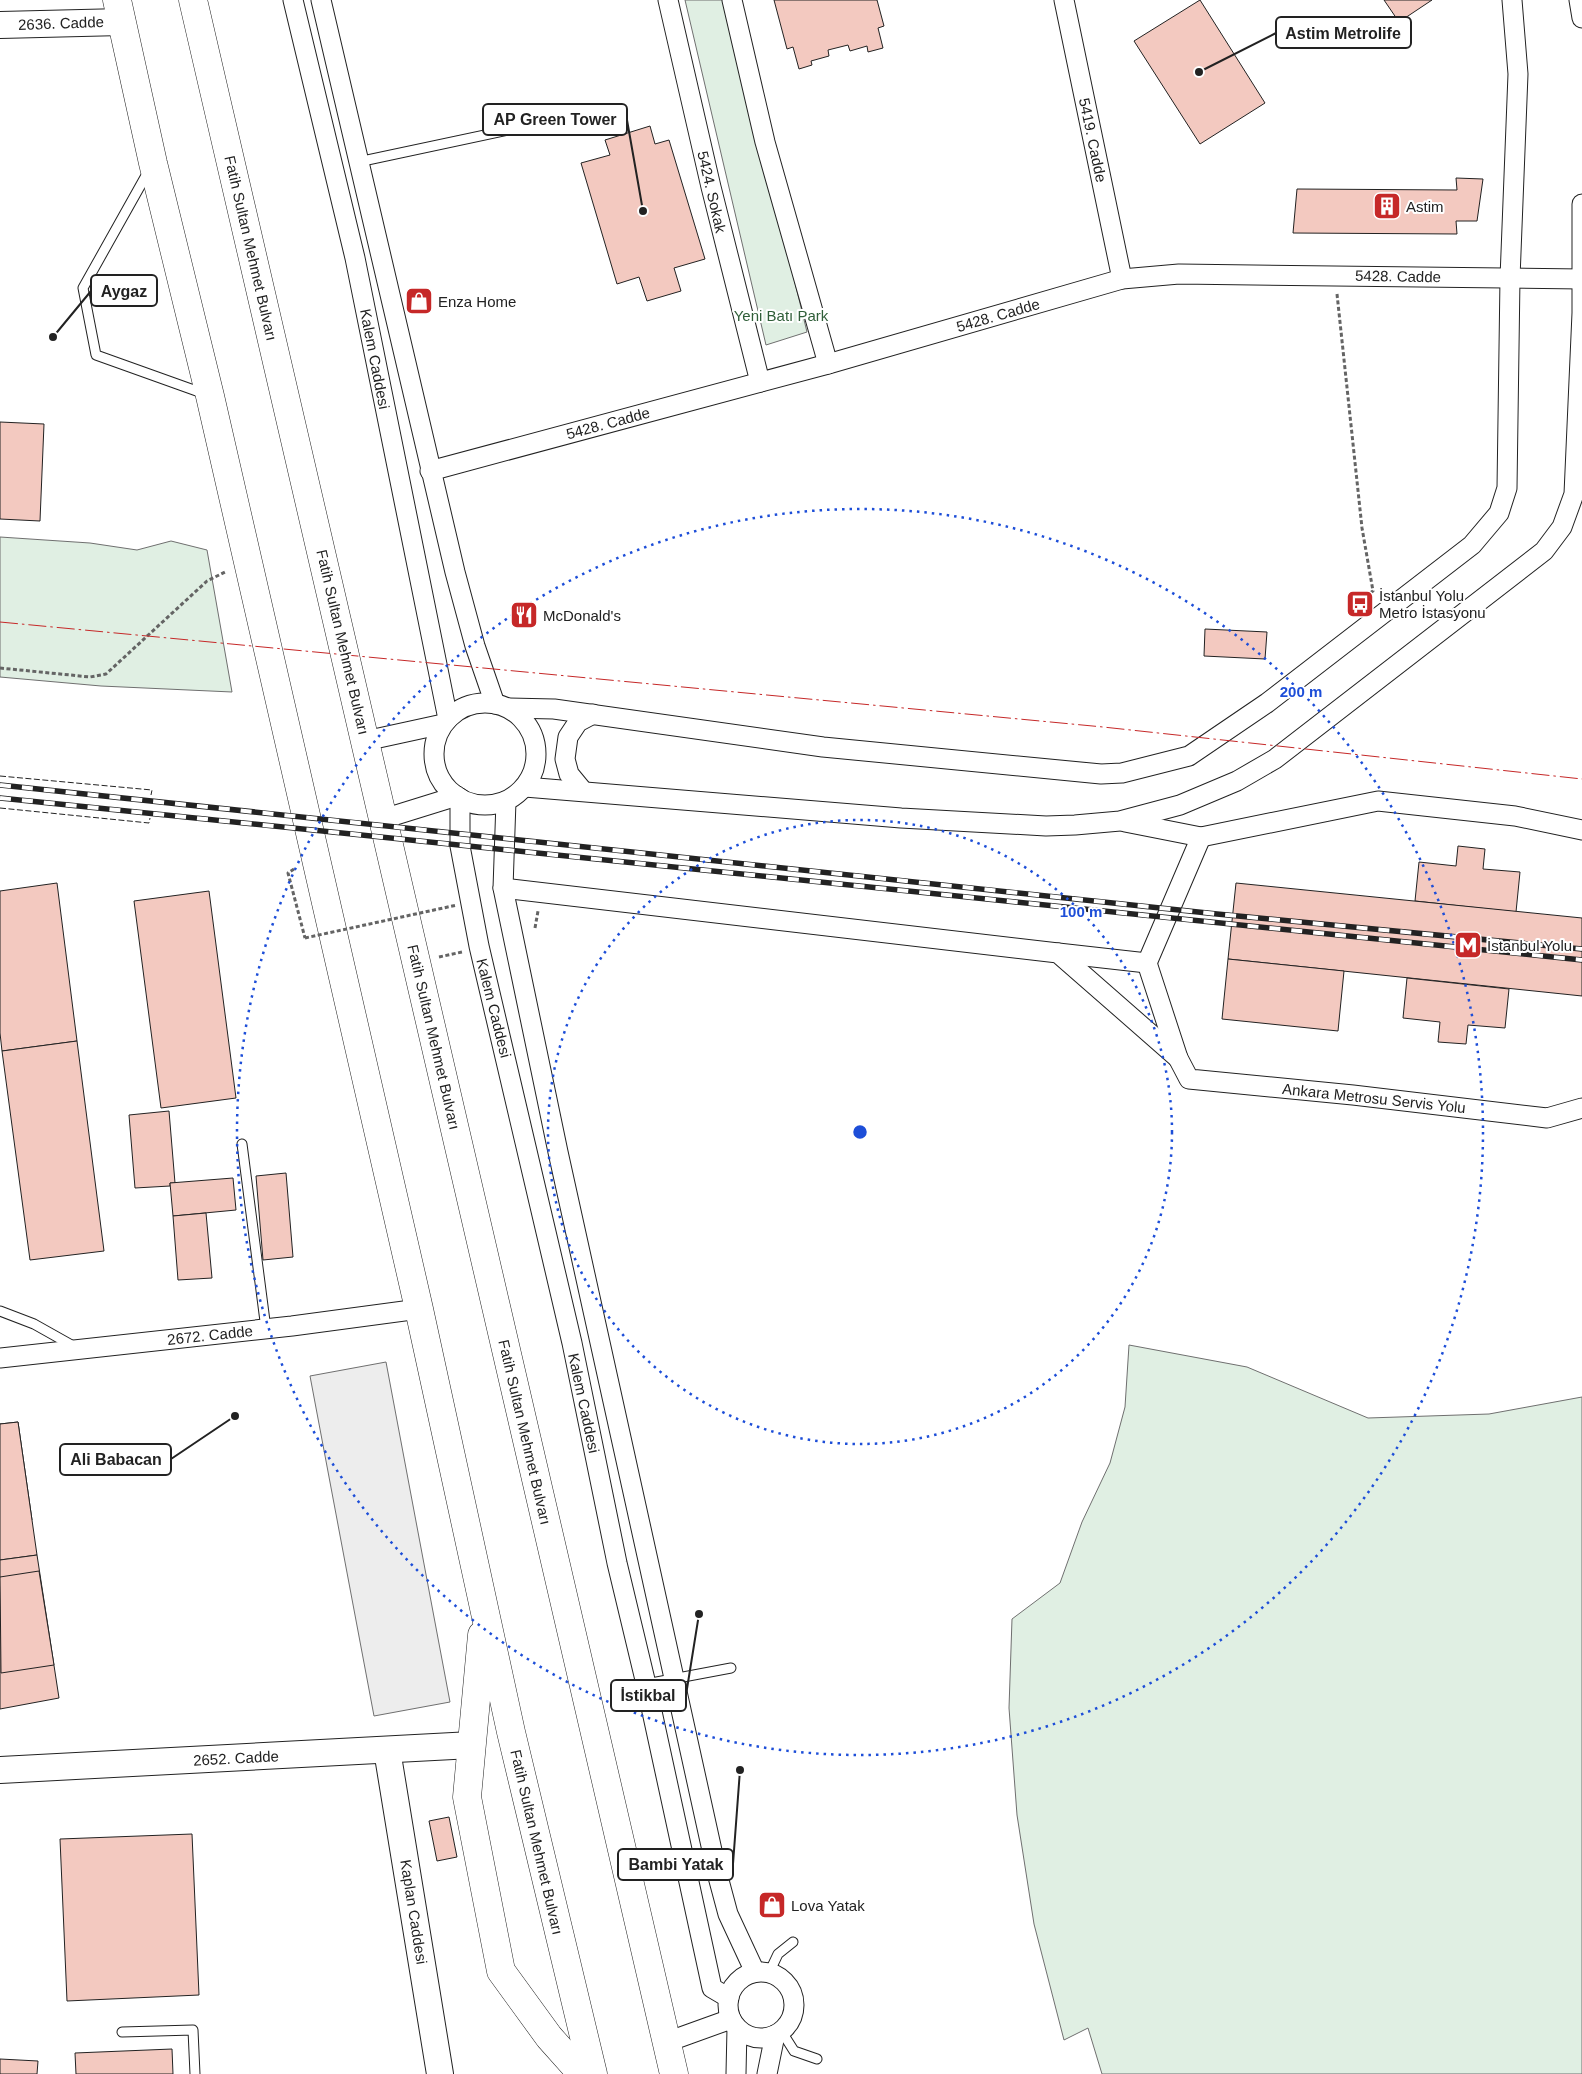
<svg xmlns="http://www.w3.org/2000/svg" width="1582" height="2074" viewBox="0 0 1582 2074" font-family="Arial,sans-serif">
	<rect width="100%" height="100%" fill="#fff"/>
	<g fill="#e0efe3" stroke="#6f6f6f">
		<path d="M685,0H726L807,332L766,345Z"/>
		<path d="M0,537L90,543L137,550L171,541L207,550L232,692L101,686L0,677Z"/>
		<path d="M1129,1345L1247,1367L1368,1418L1489,1414L1582,1397V2074H1102L1088,2028L1064,2040L1034,1924L1017,1815L1009,1708L1012,1619L1060,1583L1082,1522L1110,1463L1125,1407Z"/>
	</g>
	<path fill="#ededed" stroke="#6f6f6f" d="M386,1362L450,1702L374,1716L310,1376Z"/>
	<g fill="#f3c9c0" stroke="#222">
		<path d="M774,0H877L884,26L878,28L883,48L868,52L867,46L850,51L848,45L828,50L829,56L811,61L812,65L799,69L793,47L787,49Z"/>
		<path d="M1200,0L1265,103L1200,144L1134,41Z"/>
		<path d="M1384,0H1432L1399,22Z"/>
		<path d="M650,126L655,144L669,140L705,259L674,268L681,291L647,301L639,277L617,284L581,163L610,155L605,140Z"/>
		<path d="M1456,178L1483,179L1477,221H1456L1457,234L1293,233L1297,189L1457,190Z"/>
		<path d="M0,422L44,424L40,521L0,519Z"/>
		<path d="M1205,629L1267,632L1265,659L1204,656Z"/>
		<path d="M1458,846L1485,849L1483,869L1520,872L1516,912L1415,901L1419,862L1456,866Z"/>
		<path d="M57,883L77,1041L2,1051L0,1033V891Z"/>
		<path d="M1236,883L1582,918V996L1228,959Z"/>
		<path d="M209,891L236,1098L161,1108L134,901Z"/>
		<path d="M1228,959L1344,971L1338,1031L1222,1019Z"/>
		<path d="M1407,978L1509,989L1505,1028L1468,1025L1466,1044L1438,1042L1440,1022L1403,1018Z"/>
		<path d="M77,1041L104,1251L30,1260L2,1051Z"/>
		<path d="M169,1111L175,1183H170V1186L135,1188L129,1115Z"/>
		<path d="M286,1173L293,1257L263,1260L256,1176Z"/>
		<path d="M233,1178L236,1210L173,1216L170,1183Z"/>
		<path d="M206,1213L212,1278L178,1280L173,1216Z"/>
		<path d="M18,1422L32,1520L0,1525V1424Z"/>
		<path d="M18,1422L37,1555L0,1560V1424Z"/>
		<path d="M37,1555L59,1698L0,1709V1560Z"/>
		<path d="M39,1571L54,1665L1,1673L0,1577Z"/>
		<path d="M449,1817L457,1857L437,1861L429,1821Z"/>
		<path d="M192,1834L199,1995L67,2001L60,1839Z"/>
		<path d="M172,2049L173,2074H76L75,2053Z"/>
		<path d="M0,2059L38,2061L37,2074H0Z"/>
	</g>
	<g fill="none" stroke-linecap="round" stroke-linejoin="round">
		<g stroke="#222" stroke-width="11">
			<g id="lane">
				<path d="M358,162L513,129"/>
				<path d="M148,172L83,288L96,355L205,394"/>
				<path d="M242,1144L266,1329"/>
				<path d="M0,1311L34,1324L75,1347"/>
				<path d="M646,1684L731,1668"/>
				<path d="M769,1973L778,1954L793,1942"/>
				<path d="M122,2032L193,2030L195,2074"/>
				<path d="M782,2032L794,2051L817,2059"/>
			</g>
		</g>
		<g stroke="#222" stroke-width="21">
			<g id="street">
				<path d="M293,0L355,258L448,719"/>
				<path d="M321,0L455,572L475,646L495,704"/>
				<path d="M668,0L711,187L760,382"/>
				<path d="M732,0L765,142L828,364"/>
				<path d="M1064,0L1122,279"/>
				<path d="M1579,0L1582,18"/>
				<path d="M430,471L828,364L1122,279L1179,274L1582,279"/>
				<circle cx="485" cy="754" r="51"/>
				<path d="M509,708L554,709L823,747L1101,774L1122,773L1189,756L1267,703L1472,545L1499,513L1507,488L1510,278L1518,74L1512,0"/>
				<path d="M365,741L443,724"/>
				<path d="M525,787L901,818L1046,826L1075,825L1120,821L1180,805L1237,781L1275,759L1544,551L1562,527L1574,494L1582,313V204"/>
				<path d="M583,791L569,774L565,759L568,737L578,722L593,714"/>
				<path d="M460,798V846L479,946L572,1343L617,1563L646,1684L712,1988L729,1998"/>
				<path d="M506,801L503,888L558,1152L717,1873L728,1914L755,1972"/>
				<path d="M383,819L457,796"/>
				<path d="M1125,822L1201,837L1378,801L1515,816L1582,830"/>
				<path d="M503,888L1058,953L1178,1058"/>
				<path d="M1058,953L1147,963L1201,837"/>
				<path d="M1147,963L1178,1058L1189,1079L1353,1095L1547,1118L1582,1108"/>
				<path d="M0,1358L292,1326L419,1309"/>
				<circle cx="761" cy="2005" r="33"/>
				<path d="M667,2042L731,2019"/>
				<path d="M736,2074L737,2028"/>
				<path d="M767,2074L775,2035"/>
			</g>
		</g>
		<g stroke="#222" stroke-width="28">
			<g id="secondary">
				<path d="M0,25L122,22"/>
				<path d="M387,1750L440,2074"/>
				<path d="M0,1770L472,1745"/>
			</g>
		</g>
		<g stroke="#222" stroke-width="29">
			<g id="highway">
				<path d="M117,0L153,163L210,396L419,1309L511,1732L593,2074"/>
				<path d="M193,0L674,2074"/>
				<path d="M482,1635L467,1797L501,1971L549,2037L582,2074"/>
			</g>
		</g>
		<g stroke="#646464" stroke-width="3" stroke-dasharray="4 2.5" stroke-linecap="butt">
			<path d="M1337,294L1362,528L1373,591L1365,596"/>
			<path d="M0,668L90,677L106,674L207,581L227,571"/>
			<path d="M294,869L288,873L305,938"/>
			<path d="M535,928L538,911"/>
			<path d="M439,957L462,952"/>
		</g>
		<use href="#lane" stroke="#fff" stroke-width="9"/>
		<use href="#street" stroke="#fff" stroke-width="19"/>
		<use href="#secondary" stroke="#fff" stroke-width="26"/>
		<use href="#highway" stroke="#fff" stroke-width="28"/>
		<g stroke="#222" stroke-width="5.5">
			<g id="rail">
				<path d="M0,785L1217,914L1582,949"/>
				<path d="M0,798L1582,960"/>
			</g>
		</g>
		<use href="#rail" stroke="#fff" stroke-width="4" stroke-dasharray="11" stroke-linecap="butt"/>
		<path stroke="#646464" stroke-width="3" stroke-dasharray="4 2.5" stroke-linecap="butt" d="M305,938L457,905"/>
		<g stroke="#222" stroke-width="1" stroke-dasharray="6 2.5" stroke-linecap="butt">
			<path d="M0,776L152,790L151,795"/>
			<path d="M0,808L149,823L150,818"/>
		</g>
		<path stroke="#c62828" stroke-width="1" stroke-dasharray="18 4 2.5 4" stroke-linecap="butt" d="M0,622L1103,727L1582,779"/>
	</g>
	<g fill="none" stroke="#1d4ed8" stroke-width="2.5" stroke-dasharray="2.5 5">
		<circle cx="860" cy="1132" r="312"/>
		<circle cx="860" cy="1132" r="623"/>
	</g>
	<defs>
		<g id="building-square" transform="scale(1.4375)"><rect x="-9" y="-9" width="18" height="18" rx="4" fill="#c62828" stroke="#fff"/><path d="M-4-6H4V6H1V3H-1V6H-4ZM-2.5-4.3h1.7v1.8h-1.7ZM.8-4.3h1.7v1.8H.8ZM-2.5-1h1.7V.8h-1.7ZM.8-1h1.7V.8H.8Z" fill="#fff"/></g>
		<g id="shop-square" transform="scale(1.4375)"><rect x="-9" y="-9" width="18" height="18" rx="4" fill="#c62828" stroke="#fff"/><path d="M-5-2.5h2.3a2.7 3.5 0 0 1 5.4 0H5L5.5 6h-11ZM-1.5-2.5h3a1.5 2.3 0 0 0-3 0Z" fill="#fff"/></g>
		<g id="bus-square" transform="scale(1.4375)"><rect x="-9" y="-9" width="18" height="18" rx="4" fill="#c62828" stroke="#fff"/><path d="M-5-6H5V4H4V6H2V4H-2V6H-4V4H-5ZM-3.5-4V0h7V-4ZM-3.5 1.2v1.5H-2V1.2ZM2 1.2v1.5H3.5V1.2Z" fill="#fff"/></g>
		<g id="restaurant-square" transform="scale(1.4375)"><rect x="-9" y="-9" width="18" height="18" rx="4" fill="#c62828" stroke="#fff"/><path d="M-5-6h1v4h1v-4h1v4h1v-4h1v5L-1.5 .5V6h-2V.5L-5-1ZM5-6V6H3V1.5H1.5Q1.5-4 5-6Z" fill="#fff"/></g>
		<g id="metro-square" transform="scale(1.4375)"><rect x="-9" y="-9" width="18" height="18" rx="4" fill="#c62828" stroke="#fff"/><path d="M-5.5 5V-5H-3L0 0L3-5H5.5V5H3V-.5L0 4L-3-.5V5Z" fill="#fff"/></g>
	</defs>
	<g fill-rule="evenodd">
		<use href="#building-square" x="1387" y="206"/>
		<use href="#shop-square" x="419" y="301"/>
		<use href="#bus-square" x="1360" y="604"/>
		<use href="#restaurant-square" x="524" y="615"/>
		<use href="#metro-square" x="1468" y="945"/>
		<use href="#shop-square" x="772" y="1905"/>
	</g>
	<g text-anchor="middle" dominant-baseline="central" stroke-width="4" stroke-linejoin="round" paint-order="stroke">
		<g font-size="15" fill="#222" stroke="#fff">
			<text transform="translate(61 23) rotate(-2)">2636. Cadde</text>
			<text transform="translate(1093 140) rotate(78)">5419. Cadde</text>
			<text transform="translate(712 192) rotate(77)">5424. Sokak</text>
			<text transform="translate(251 248) rotate(77)">Fatih Sultan Mehmet Bulvarı</text>
			<text transform="translate(1398 276) rotate(1)">5428. Cadde</text>
			<text transform="translate(998 315) rotate(-16)">5428. Cadde</text>
			<text transform="translate(375 359) rotate(79)">Kalem Caddesi</text>
			<text transform="translate(608 423) rotate(-15)">5428. Cadde</text>
			<text transform="translate(343 642) rotate(77)">Fatih Sultan Mehmet Bulvarı</text>
			<text transform="translate(494 1008) rotate(76)">Kalem Caddesi</text>
			<text transform="translate(434 1037) rotate(77)">Fatih Sultan Mehmet Bulvarı</text>
			<text transform="translate(1374 1098) rotate(6)">Ankara Metrosu Servis Yolu</text>
			<text transform="translate(210 1335) rotate(-6)">2672. Cadde</text>
			<text transform="translate(584 1403) rotate(78)">Kalem Caddesi</text>
			<text transform="translate(525 1432) rotate(77)">Fatih Sultan Mehmet Bulvarı</text>
			<text transform="translate(236 1758) rotate(-3)">2652. Cadde</text>
			<text transform="translate(537 1842) rotate(77)">Fatih Sultan Mehmet Bulvarı</text>
			<text transform="translate(414 1912) rotate(81)">Kaplan Caddesi</text>
		</g>
		<g font-size="15" fill="#222" stroke="#fff" text-anchor="start">
			<text x="1406" y="206">Astim</text>
			<text x="438" y="301">Enza Home</text>
			<text x="1379" y="595">İstanbul Yolu<tspan x="1379" dy="17">Metro İstasyonu</tspan></text>
			<text x="543" y="615">McDonald's</text>
			<text x="1487" y="945">İstanbul Yolu</text>
			<text x="791" y="1905">Lova Yatak</text>
		</g>
		<g font-size="15" fill="#2f5e38" stroke="#fff">
			<text x="781" y="315">Yeni Batı Park</text>
		</g>
	</g>
	<circle cx="860" cy="1132" r="8" fill="#1d4ed8" stroke="#fff" stroke-width="2.5"/>
	<g font-size="15" text-anchor="middle" font-weight="bold" fill="#1d4ed8" stroke="#fff" stroke-width="4" stroke-linejoin="round" paint-order="stroke">
		<text x="1301" y="697">200 m</text>
		<text x="1081" y="917">100 m</text>
	</g>
	<path fill="none" stroke="#222" stroke-width="2" d="M1199 72L1276 33M643 211L627 120M53 337L91 291M235 1416L171 1459M699 1614L686 1695M740 1770L733 1864"/>
	<g fill="#222" stroke="#fff" stroke-width="2">
		<circle cx="1199" cy="72" r="5"/>
		<circle cx="643" cy="211" r="5"/>
		<circle cx="53" cy="337" r="5"/>
		<circle cx="235" cy="1416" r="5"/>
		<circle cx="699" cy="1614" r="5"/>
		<circle cx="740" cy="1770" r="5"/>
	</g>
	<g fill="#fff" stroke="#222" stroke-width="2">
		<rect x="1276" y="17" width="135" height="31" rx="5"/>
		<rect x="483" y="104" width="144" height="31" rx="5"/>
		<rect x="91" y="275" width="66" height="31" rx="5"/>
		<rect x="60" y="1444" width="111" height="31" rx="5"/>
		<rect x="611" y="1680" width="75" height="31" rx="5"/>
		<rect x="618" y="1849" width="115" height="31" rx="5"/>
	</g>
	<g font-size="16" text-anchor="middle" font-weight="bold" fill="#222">
		<text x="1343" y="39">Astim Metrolife</text>
		<text x="555" y="125">AP Green Tower</text>
		<text x="124" y="297">Aygaz</text>
		<text x="116" y="1465">Ali Babacan</text>
		<text x="648" y="1701">İstikbal</text>
		<text x="676" y="1870">Bambi Yatak</text>
	</g>
</svg>
